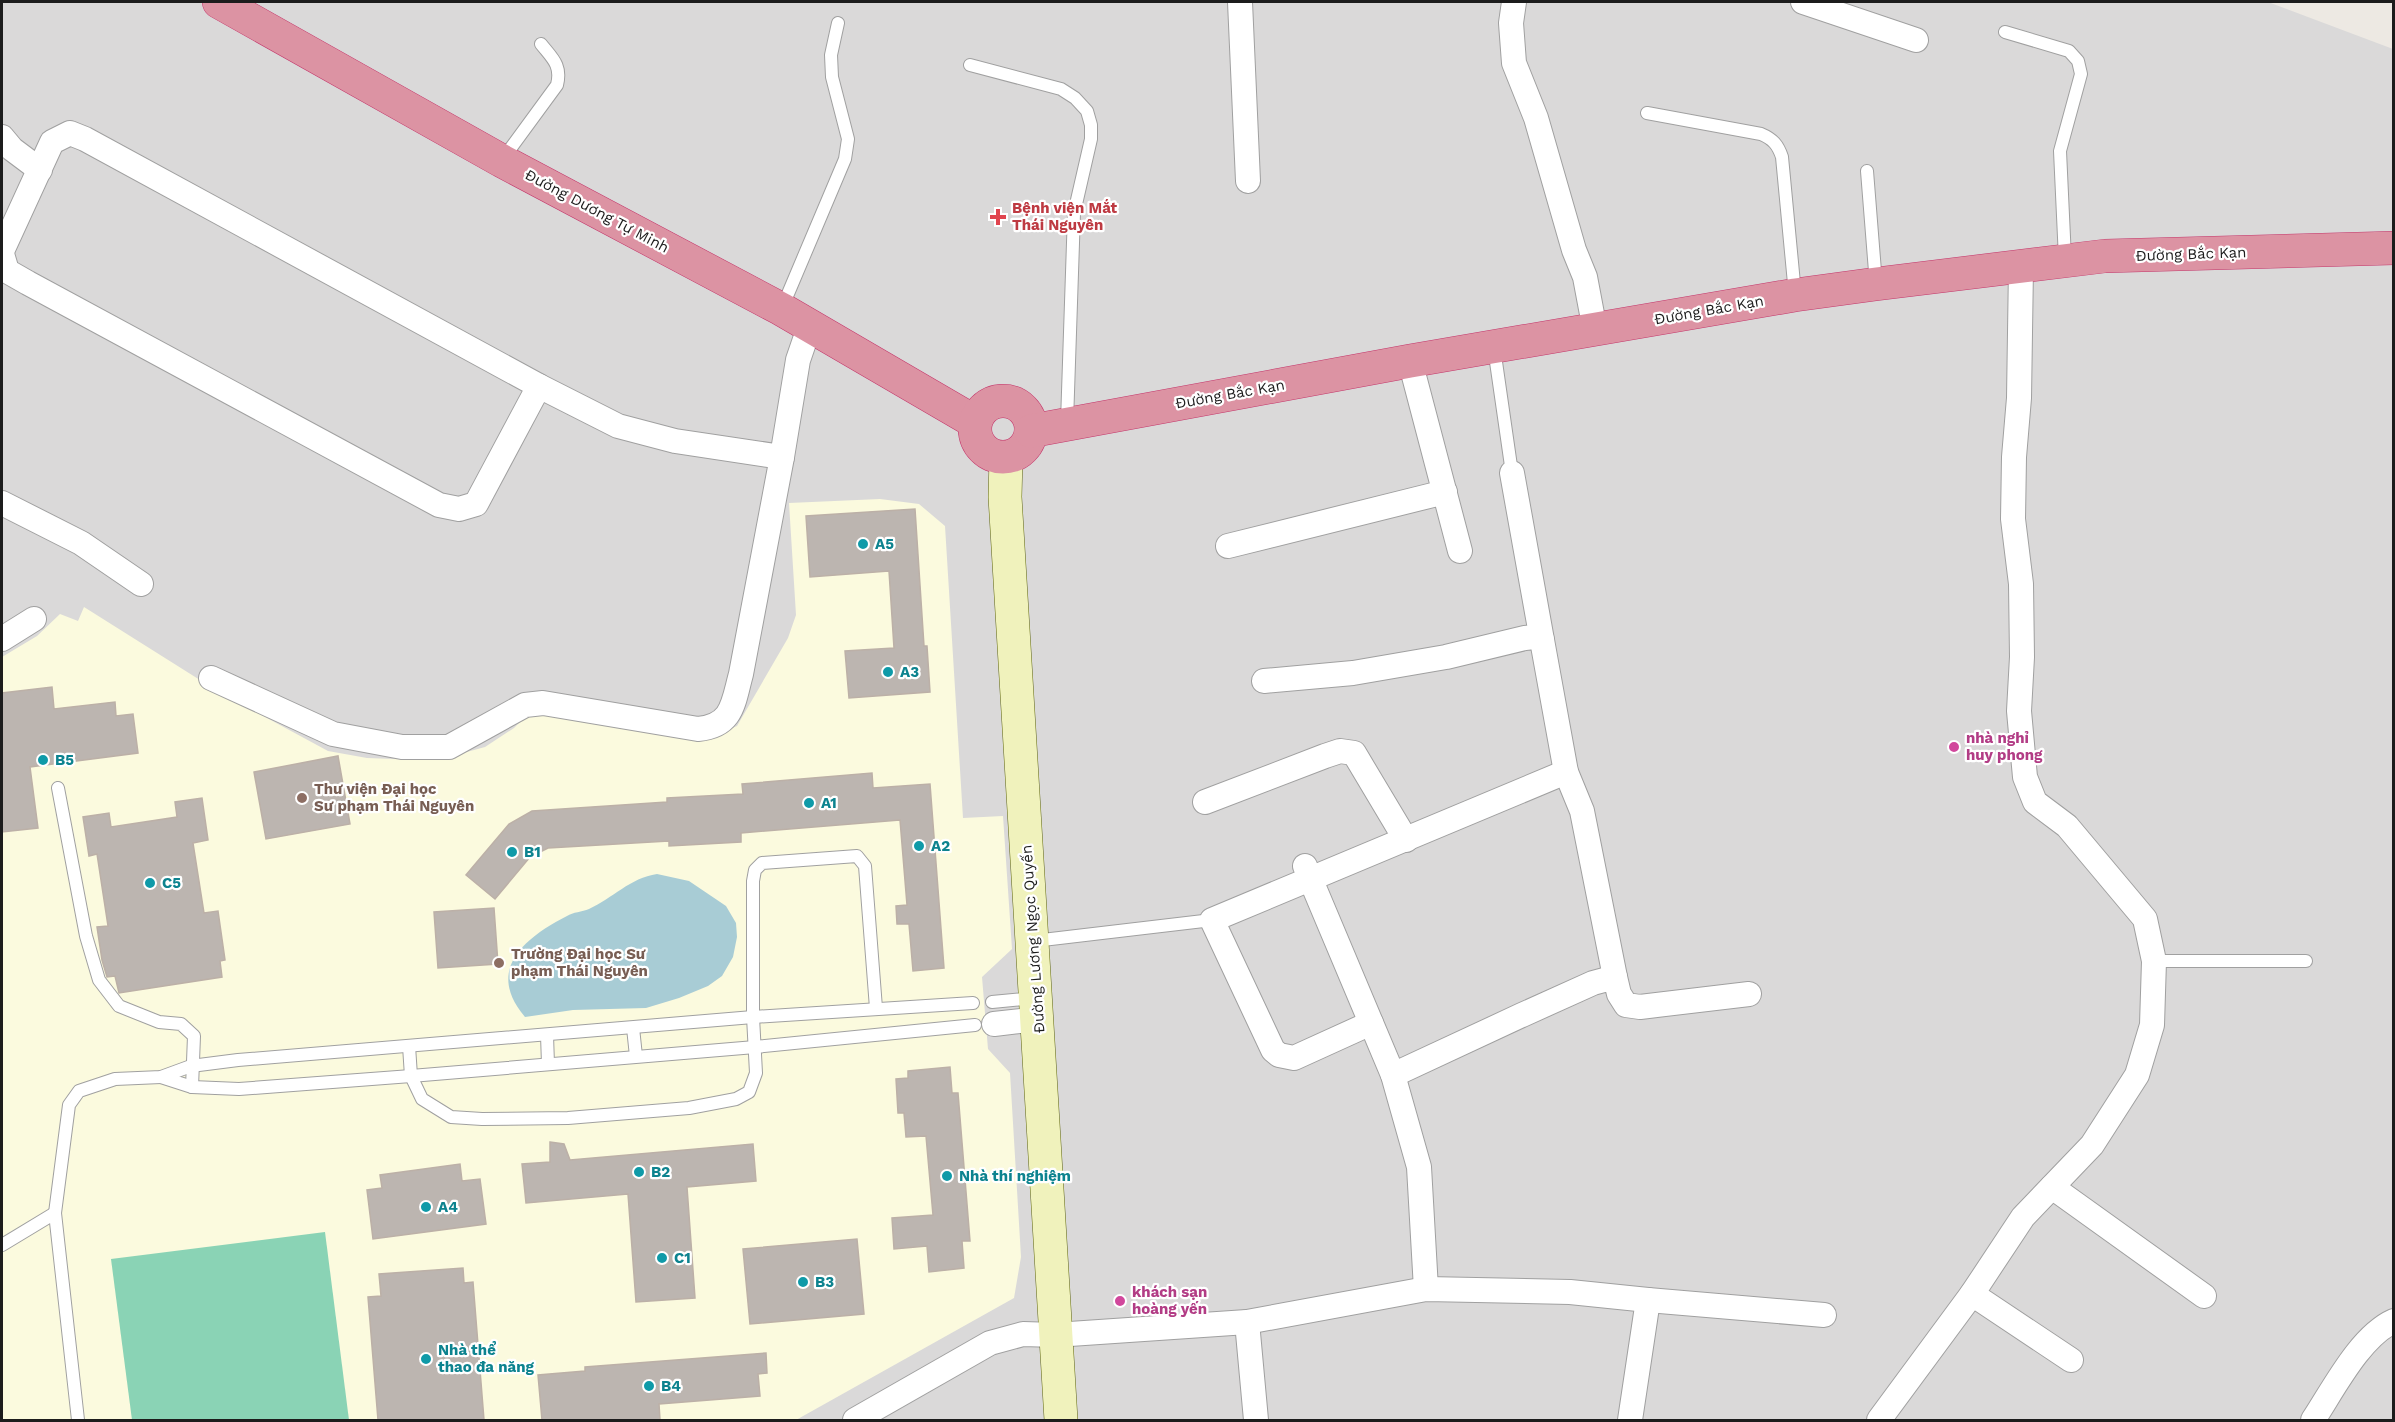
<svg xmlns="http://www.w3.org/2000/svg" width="2395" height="1422" viewBox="0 0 2395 1422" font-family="'Work Sans',sans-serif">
	<rect width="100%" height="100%" fill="#ede9e3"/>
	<path fill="#dad9d9" d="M2,2H2268L2393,49V1420H2Z"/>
	<path fill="#fbfade" d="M880,499L919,504L945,526L963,818L1003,816L1012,949L982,977L988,1049L1010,1073L1021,1257L1014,1298L796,1420H2V657L37,636L60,614L78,621L84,607L219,692L328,751L367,758L420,760L452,756L485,747L514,728L531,711L710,737L737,726L788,638L796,615L789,503Z"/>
	<path fill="#8ad3b5" d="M325,1232L349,1420H132L111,1259Z"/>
	<path fill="#a8ccd5" d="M657,874L689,881L726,906L736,923L737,937L733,957L722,976L708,986L679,998L646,1008L573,1010L525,1017C485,970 524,938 567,916C573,912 582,912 589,909C613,898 630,878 657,874Z"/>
	<g fill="#bcb5b0" stroke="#bcb0a7" stroke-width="1.5">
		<path d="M915,509L924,646H927L930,692L849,698L845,651L894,648L889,571L810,577L806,516Z"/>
		<path d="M52,687L54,709L115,702L116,716L133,714L138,753L30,767L38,828L2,832V693Z"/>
		<path d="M338,756L350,824L266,839L254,772Z"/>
		<path d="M872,773L873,788L930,784L944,968L913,971L909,924H897L896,906L907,905L900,820L741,833V842L669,846V841L548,848L530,857L495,899L466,875L509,824L532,811L667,802V798L743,794L742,784Z"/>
		<path d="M202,798L208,840L193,843L204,913L218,911L225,960L220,961L222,977L119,993L115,976L107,977L102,960L97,927L108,926L97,854L89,856L83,817L109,813L111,827L177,817L175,802Z"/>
		<path d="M494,908L498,964L438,968L434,912Z"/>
		<path d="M950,1067L952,1093H958L970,1241H962L964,1268L929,1272L927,1246L894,1249L892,1218L933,1215L926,1136L906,1137L904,1113H898L896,1079L908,1078V1071Z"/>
		<path d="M550,1142L564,1144L570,1160L753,1144L756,1181L687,1187L695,1298L636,1302L628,1194L526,1203L522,1164L550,1162Z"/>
		<path d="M460,1164L462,1181L480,1179L486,1224L373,1239L367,1190L382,1188L380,1175Z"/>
		<path d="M857,1239L864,1314L750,1324L743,1249Z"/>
		<path d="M463,1268L464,1283L473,1282L484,1420H378L368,1297L381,1296L379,1274Z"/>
		<path d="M766,1353L767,1373L758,1374L760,1396L659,1404L660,1420H542L538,1375L585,1371V1367Z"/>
	</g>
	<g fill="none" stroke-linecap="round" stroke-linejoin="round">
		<g stroke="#a0a0a0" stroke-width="14">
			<g id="lane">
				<path d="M2005,32L2069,51L2078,61L2081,74L2060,151L2065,259"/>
				<path d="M970,65L1061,89L1075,98L1087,111L1091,125V139L1074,213L1067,422"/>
				<path d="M1647,113L1761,134C1773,139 1778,145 1782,157L1795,294"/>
				<path d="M502,160L557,85C562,65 552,58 541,44"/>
				<path d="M1867,171L1876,284"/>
				<path d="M782,308L845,159L848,139L832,77L831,55L838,23"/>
				<path d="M1494,348L1512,473"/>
				<path d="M58,788L86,936L99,980L119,1006L159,1022L181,1024L194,1036L192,1087"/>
				<path d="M1034,941L1212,920"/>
				<path d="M2154,961H2306"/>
				<path d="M992,1002L1035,998"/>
				<path d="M633,1028L636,1056"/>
				<path d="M547,1035L548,1064"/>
				<path d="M409,1046L411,1076L422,1099L451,1117L482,1119L568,1118L689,1108L736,1099L749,1092L756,1073L753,1017V881L755,870L762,863L857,856L865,866L876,1008"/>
				<path d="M161,1077L192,1087L239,1089L411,1076L755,1047L975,1025"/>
				<path d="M2,1245L55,1213"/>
				<path d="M78,1420L55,1213L69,1105L79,1091L115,1079L161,1077L191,1066L238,1060L753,1017L973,1003"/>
			</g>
		</g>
		<g stroke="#a0a0a0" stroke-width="26">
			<g id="street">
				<path d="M1240,2L1248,181"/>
				<path d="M1514,2L1511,23L1514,63L1536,118L1574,250L1585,277L1595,330"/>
				<path d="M1803,2L1916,40"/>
				<path d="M2,137L12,149L40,170"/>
				<path d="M2,251L52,142L70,133L85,139L539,386L618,426L675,441L782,457"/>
				<path d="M2,254L7,271L28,283L439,505L459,509L476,504L539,386"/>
				<path d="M1410,361L1460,551"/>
				<path d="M1512,473L1542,640"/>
				<path d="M2,503L81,543L141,584"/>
				<path d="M1228,546L1445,492"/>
				<path d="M2,639L34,619"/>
				<path d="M211,678L333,734L402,747H449L525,705L543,703L698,729C733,726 733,703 741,674L782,457L798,360L810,325"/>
				<path d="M1264,681L1353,673L1446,657L1525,638L1534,637L1542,640L1566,772L1582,811L1615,977"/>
				<path d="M1205,802L1325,756L1340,751L1354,753L1406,840"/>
				<path d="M1305,866L1393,1075L1419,1167L1426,1289"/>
				<path d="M1371,1023L1294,1058L1279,1055L1273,1050L1212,920L1566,772"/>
				<path d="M994,1024L1038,1019"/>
				<path d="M1393,1075L1522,1015L1593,983L1615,977L1619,994L1626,1005L1640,1007L1749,994"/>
				<path d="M2052,1187L2204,1296"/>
				<path d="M1972,1294L2071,1360"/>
				<path d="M1648,1300L1824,1315"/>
				<path d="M1247,1322L1256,1420"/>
				<path d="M855,1420L990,1343L1023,1334L1055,1335L1247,1322L1426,1289L1570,1292L1648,1300L1630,1420"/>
				<path d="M1879,1420L1972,1294L2023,1217L2092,1145L2137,1075L2152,1025L2154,961L2145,919L2067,826L2035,802L2025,777L2019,711L2022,657L2021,584L2013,519L2014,457L2019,398L2021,267"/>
				<path d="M2313,1420C2333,1390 2360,1336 2394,1321"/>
			</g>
		</g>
		<g stroke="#5f6611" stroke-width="34">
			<path id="secondary" d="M1006,458L1005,497L1061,1420"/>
		</g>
		<g stroke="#c3376b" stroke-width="34">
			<g id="highway">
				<path d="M219,2L502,161L781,309L975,422"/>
				<circle cx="1003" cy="429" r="28"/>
				<path d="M1031,431L1410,361L1795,295L1876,284L2105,256L2394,248"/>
			</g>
		</g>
		<use href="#lane" stroke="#fff" stroke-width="12"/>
		<use href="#street" stroke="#fff" stroke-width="24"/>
		<use href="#secondary" stroke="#f0f2bc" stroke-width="33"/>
		<use href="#highway" stroke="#dc93a3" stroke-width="33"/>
	</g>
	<path fill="#e0444e" stroke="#fff" stroke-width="2" d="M995 208h6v6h6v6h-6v6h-6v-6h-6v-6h6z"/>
	<g fill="#0f9aa8" stroke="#fff" stroke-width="2">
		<circle cx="863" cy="544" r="6"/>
		<circle cx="888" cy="672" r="6"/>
		<circle cx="43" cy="760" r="6"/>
		<circle cx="809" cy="803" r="6"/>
		<circle cx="919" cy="846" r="6"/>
		<circle cx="512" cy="852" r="6"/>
		<circle cx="150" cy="883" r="6"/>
		<circle cx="639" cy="1172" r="6"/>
		<circle cx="947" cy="1176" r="6"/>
		<circle cx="426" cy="1207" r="6"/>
		<circle cx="662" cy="1258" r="6"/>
		<circle cx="803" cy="1282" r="6"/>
		<circle cx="426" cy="1359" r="6"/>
		<circle cx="649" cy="1386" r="6"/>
	</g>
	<g fill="#d1479c" stroke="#fff" stroke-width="2">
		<circle cx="1954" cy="747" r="6"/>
		<circle cx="1120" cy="1301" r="6"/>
	</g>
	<g fill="#8d6e63" stroke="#fff" stroke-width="2">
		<circle cx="302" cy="798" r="6"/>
		<circle cx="499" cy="963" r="6"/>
	</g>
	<g text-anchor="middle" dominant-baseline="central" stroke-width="4.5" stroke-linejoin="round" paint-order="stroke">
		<g font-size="15" font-weight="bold" fill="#be3a42" stroke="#fff" text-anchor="start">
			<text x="1012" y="208">Bệnh viện Mắt<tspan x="1012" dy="17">Thái Nguyên</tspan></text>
		</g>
		<g font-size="15" fill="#1c1c1c" stroke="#fff">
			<text transform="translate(597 211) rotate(28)">Đường Dương Tự Minh</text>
			<text transform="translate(2191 254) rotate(-2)">Đường Bắc Kạn</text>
			<text transform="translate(1709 310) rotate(-10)">Đường Bắc Kạn</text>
			<text transform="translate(1230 394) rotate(-10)">Đường Bắc Kạn</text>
			<text transform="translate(1033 939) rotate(-94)">Đường Lương Ngọc Quyến</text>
		</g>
		<g font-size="15" font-weight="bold" fill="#0d838f" stroke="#fff" text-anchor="start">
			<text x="875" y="544">A5</text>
			<text x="900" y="672">A3</text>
			<text x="55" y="760">B5</text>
			<text x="821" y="803">A1</text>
			<text x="931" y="846">A2</text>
			<text x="524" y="852">B1</text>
			<text x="162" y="883">C5</text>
			<text x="651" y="1172">B2</text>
			<text x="959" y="1176">Nhà thí nghiệm</text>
			<text x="438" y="1207">A4</text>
			<text x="674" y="1258">C1</text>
			<text x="815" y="1282">B3</text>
			<text x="438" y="1350">Nhà thể<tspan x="438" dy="17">thao đa năng</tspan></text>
			<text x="661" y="1386">B4</text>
		</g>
		<g font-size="15" font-weight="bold" fill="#b23c85" stroke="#fff" text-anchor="start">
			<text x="1966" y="738">nhà nghỉ<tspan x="1966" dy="17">huy phong</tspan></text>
			<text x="1132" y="1292">khách sạn<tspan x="1132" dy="17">hoàng yến</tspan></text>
		</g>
		<g font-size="15" font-weight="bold" fill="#785e54" stroke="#fff" text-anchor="start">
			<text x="314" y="789">Thư viện Đại học<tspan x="314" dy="17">Sư phạm Thái Nguyên</tspan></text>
			<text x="511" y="954">Trường Đại học Sư<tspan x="511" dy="17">phạm Thái Nguyên</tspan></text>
		</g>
	</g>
	<rect width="2395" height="1422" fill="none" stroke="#1c1c1c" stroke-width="6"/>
</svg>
